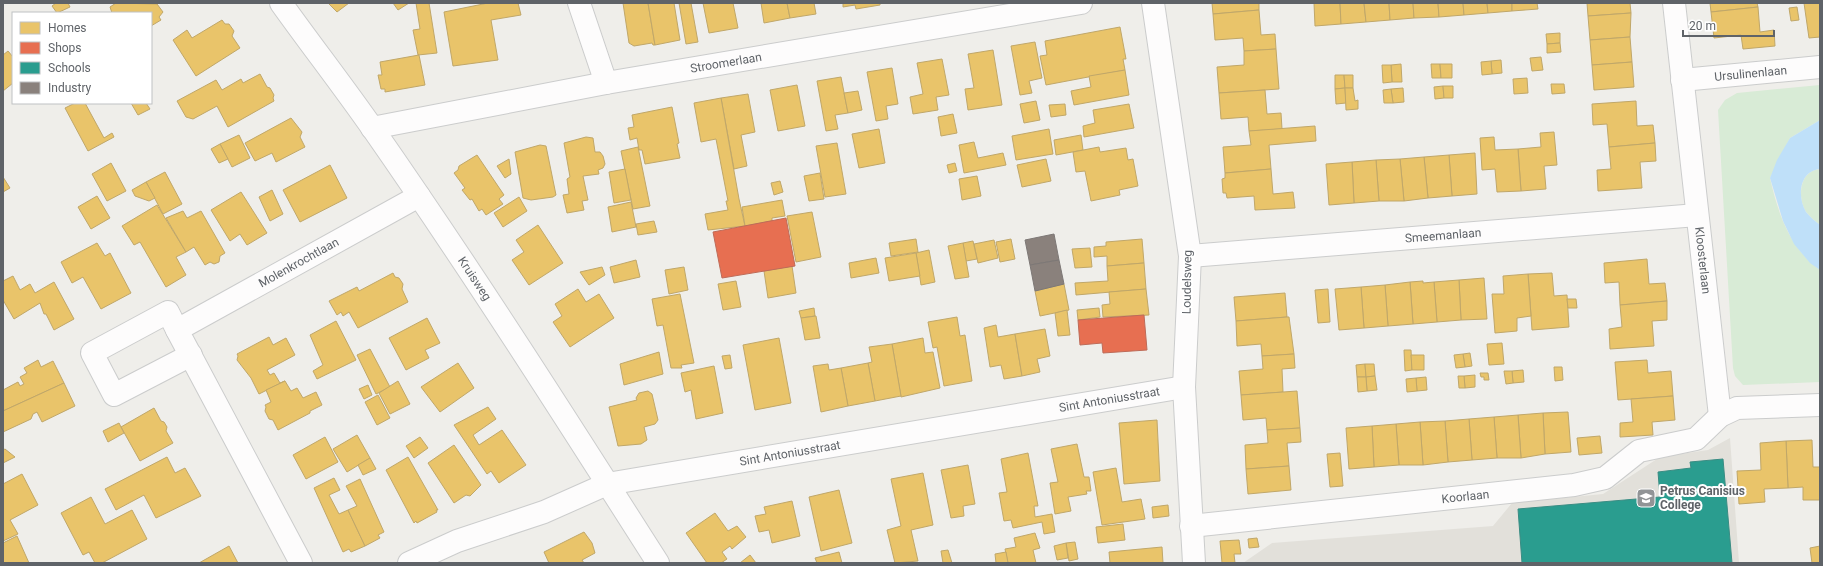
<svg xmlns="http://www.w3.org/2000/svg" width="1823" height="566" viewBox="0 0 1823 566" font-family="Roboto,sans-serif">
	<rect width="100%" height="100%" fill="#efeeea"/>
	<path fill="#e2e0da" d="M1730,438L1739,563H1243L1272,543L1493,526L1512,503L1603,494L1660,457L1708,450Z"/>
	<g fill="#d8ebd6">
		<path d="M1820,85V120L1790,138L1770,178C1778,214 1790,248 1820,270V382L1743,385L1735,376L1733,368L1718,110L1725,100L1737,93Z"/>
		<path d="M1820,169V225C1815,221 1810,217 1806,212C1797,197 1799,171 1820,169Z"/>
	</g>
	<path fill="#bfe0f9" d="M1820,120V169C1799,171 1797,197 1806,212C1810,217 1815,221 1820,225V270L1810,263L1794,244L1783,221L1770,178L1777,160L1790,138Z"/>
	<g fill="#e9c46a" stroke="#c0a769">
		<path d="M56,3H68L70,7L57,13L52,6Z"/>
		<path d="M116,3L157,4L163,12L159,17L161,20L151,26V13H112L110,7Z"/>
		<path d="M328,3H349L337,12Z"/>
		<path d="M393,3H409L398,10Z"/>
		<path d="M416,3H429L437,53L418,55L413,30L420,29Z"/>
		<path d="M518,3L521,15L491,20L498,60L453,66L444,12L488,3Z"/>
		<path d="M623,3H648L655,45H653L652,43L634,46L629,43Z"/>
		<path d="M648,3H674L680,40L655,45Z"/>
		<path d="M679,3H691L698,42L686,44Z"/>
		<path d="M703,3H733L738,28L709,33Z"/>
		<path d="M761,3H787L790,18L764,23Z"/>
		<path d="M787,3H814L816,14L790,18Z"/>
		<path d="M843,3H880V5L856,9L855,5L843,7Z"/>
		<path d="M1212,3H1259V10L1213,14Z"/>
		<path d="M1314,3H1340L1341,24L1315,26Z"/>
		<path d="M1340,3H1364L1366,22L1341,24Z"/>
		<path d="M1364,3H1389L1390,20L1366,22Z"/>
		<path d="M1389,3H1413L1414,18L1390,20Z"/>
		<path d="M1413,3H1438L1439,17L1414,18Z"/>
		<path d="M1438,3H1463L1464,15L1439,17Z"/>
		<path d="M1463,3H1487L1488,13L1464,15Z"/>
		<path d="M1487,3H1512V11L1488,13Z"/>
		<path d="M1512,3H1537L1538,9L1512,11Z"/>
		<path d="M1587,3H1630L1631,13L1588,16Z"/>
		<path d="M1710,3H1757L1758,7L1711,12Z"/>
		<path d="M1804,3H1820V37L1809,38Z"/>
		<path d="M1758,7L1760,32L1774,30L1775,46L1743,49L1741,35L1714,38L1711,12Z"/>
		<path d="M1797,7L1799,20L1791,21L1789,8Z"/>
		<path d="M1259,10L1261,35L1275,34L1276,49L1244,51L1243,38L1215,40L1213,14Z"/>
		<path d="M1631,13L1630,37L1590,40L1588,16Z"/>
		<path d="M222,20L225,24H229L234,31L232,36L240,48L196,76L173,40L187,30L192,38Z"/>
		<path d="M1120,27L1126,59H1123L1125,70L1046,85L1040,56L1047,55L1045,41Z"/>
		<path d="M1560,33V43L1547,44L1546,34Z"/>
		<path d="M1630,37L1632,62L1592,65L1590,40Z"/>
		<path d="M1035,42L1042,78L1029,81L1032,93L1020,95L1011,46Z"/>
		<path d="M1560,43L1561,52L1547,53V44Z"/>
		<path d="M1276,49L1279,89L1219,93L1217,67L1244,65V51Z"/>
		<path d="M993,50L1002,105L968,110L965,89L974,88L968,54Z"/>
		<path d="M8,51L13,57V83L3,91V55Z"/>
		<path d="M419,55L425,85L385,92V89H381L378,75H382L380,62Z"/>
		<path d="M1541,57L1543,70L1532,71L1530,58Z"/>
		<path d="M942,59L949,95L936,97L938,110L913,114L910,97L923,94L917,63Z"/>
		<path d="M1501,60L1502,73L1492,74L1491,61Z"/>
		<path d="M1491,61L1492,74L1482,75L1481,62Z"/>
		<path d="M1632,62L1634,87L1594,90L1592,65Z"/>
		<path d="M1401,64L1402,82H1392L1391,65Z"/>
		<path d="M1431,64H1440L1441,78H1432Z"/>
		<path d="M1440,64H1452V78H1441Z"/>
		<path d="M1382,65H1391L1392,82L1383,83Z"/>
		<path d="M892,68L898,104L886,106L888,119L876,121L867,72Z"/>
		<path d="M1125,70L1129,95L1074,105L1071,91L1091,87L1089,76Z"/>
		<path d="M260,74L267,87L270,88L274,95L273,98L274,101L228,127L217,106L193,119L186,117L177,101L216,80L222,90L241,79L243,83Z"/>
		<path d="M1335,75H1344L1345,88L1335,89Z"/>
		<path d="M1344,75H1353V88H1345Z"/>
		<path d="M841,77L848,113L835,115L838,129L826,131L817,81Z"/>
		<path d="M1527,78L1528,93L1514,94L1513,79Z"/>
		<path d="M1551,84H1564L1565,93L1552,94Z"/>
		<path d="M797,85L805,126L778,131L770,90Z"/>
		<path d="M1443,86L1444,98L1435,99L1434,87Z"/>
		<path d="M1443,86H1453V98H1444Z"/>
		<path d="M1345,88L1346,103L1336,104L1335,89Z"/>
		<path d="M1345,88H1353L1355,101L1358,100V109L1346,110Z"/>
		<path d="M1403,88L1404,102L1393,103L1391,89Z"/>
		<path d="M1391,89L1393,103H1384L1383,90Z"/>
		<path d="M1265,90L1267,114L1281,113L1282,129L1249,131L1248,117L1221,119L1219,93Z"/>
		<path d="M858,91L862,110L848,113L844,93Z"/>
		<path d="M748,94L755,132L741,135L747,166L734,169L721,98Z"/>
		<path d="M721,98L739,199L745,226L708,230L705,214L728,210L726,201H728L716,139L701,142L694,103Z"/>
		<path d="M1036,101L1040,120L1024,123L1020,104Z"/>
		<path d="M1636,101L1637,126L1653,125L1655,143L1609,147L1607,124L1593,125L1592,104Z"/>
		<path d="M75,103H85L104,138L112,133L114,137L88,151L65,108Z"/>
		<path d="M131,103H146L150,109L138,115Z"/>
		<path d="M1065,104L1066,115L1051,117L1049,105Z"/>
		<path d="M1129,104L1134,128L1084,137L1083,126L1095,123L1093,110Z"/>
		<path d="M672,107L679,143L677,144L680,158L645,164L642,150H639L637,138L630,140L628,128L634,127L632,115Z"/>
		<path d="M953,114L957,133L941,136L938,117Z"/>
		<path d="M291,118L302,132L300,137L305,147L276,162L272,153L255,161L245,143Z"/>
		<path d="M1315,126L1316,141L1269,145L1271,169L1225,173L1223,147L1251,145L1249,131Z"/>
		<path d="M879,129L885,163L859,168L852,134Z"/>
		<path d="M1049,129L1053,154L1016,160L1012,136Z"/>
		<path d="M1554,132L1557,165L1544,166L1546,189L1521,191L1518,149L1541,147L1540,133Z"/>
		<path d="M239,135L250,158L232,167L220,144Z"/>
		<path d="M1081,135L1083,150L1056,155L1054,140Z"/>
		<path d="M586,137L593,138L595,152H600L603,156L605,164L603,168L598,170L599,174L583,176L588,200L582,201L584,210L567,213L563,195L569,194L567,179L570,177L564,143Z"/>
		<path d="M1494,137L1495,150L1518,149L1521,191L1497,192L1495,169L1482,170L1480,138Z"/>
		<path d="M974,142L978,158L1003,153L1006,165L964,173L959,145Z"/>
		<path d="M837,143L846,194L825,197L816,146Z"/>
		<path d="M1655,143L1656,161L1640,162L1642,188L1598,191L1597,170L1611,169L1609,147Z"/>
		<path d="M220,144L228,159L219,163L211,149Z"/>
		<path d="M540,145L546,146L556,195L553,197L531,200L523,198L515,152Z"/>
		<path d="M638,147L650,206L633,209L621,151Z"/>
		<path d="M1099,147L1100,152L1126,148L1128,160L1133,159L1138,186L1119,190L1120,195L1091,201L1085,171L1076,172L1073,152Z"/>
		<path d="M1475,153L1477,194L1452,196L1449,155Z"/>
		<path d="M477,155L504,195L499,199L503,204L486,215L482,209L479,211L472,199L470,200L462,190L465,188L454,173L458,170L459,166Z"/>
		<path d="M1449,155L1452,196L1428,198L1424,157Z"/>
		<path d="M1424,157L1428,198L1404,201L1400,159Z"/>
		<path d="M509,159L511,174L505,178L497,166Z"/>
		<path d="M1046,159L1051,181L1022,187L1017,165Z"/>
		<path d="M1400,159L1404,201H1379L1376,160Z"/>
		<path d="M1376,160L1379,201L1354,203L1352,162Z"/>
		<path d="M1352,162L1354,203L1329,205L1326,164Z"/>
		<path d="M111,163L126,191L107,201L92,174Z"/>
		<path d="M955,163L957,171L949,173L947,165Z"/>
		<path d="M330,165L347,198L300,222L283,190Z"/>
		<path d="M625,169L631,200L614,203L609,172Z"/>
		<path d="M1271,169L1273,194L1293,192L1295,208L1255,210L1254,196L1227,198L1226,193H1223L1222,179L1225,178V173Z"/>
		<path d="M165,172L182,204L163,214L146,182Z"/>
		<path d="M820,173L824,199L809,201L804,176Z"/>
		<path d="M977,176L981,196L962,200L959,179Z"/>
		<path d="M3,177L10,188L3,192Z"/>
		<path d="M780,181L783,192L774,195L771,183Z"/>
		<path d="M146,182L155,198L149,201L135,196L132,190Z"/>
		<path d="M272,190L283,214L270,221L259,197Z"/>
		<path d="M241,192L267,233L247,245L240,234L230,241L211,210Z"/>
		<path d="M97,196L110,218L91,229L78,207Z"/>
		<path d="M519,197L527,211L503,227L494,213Z"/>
		<path d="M782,200L785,216L772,218V221L745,226L742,207Z"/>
		<path d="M631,202L636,227L612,232L608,207Z"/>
		<path d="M157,205L186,252L176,257L186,275L166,287L140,242L134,245L122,226Z"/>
		<path d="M183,211L187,218L201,211L225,253L220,256L219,262L214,264L210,262L205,265L194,247L186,252L166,218Z"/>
		<path d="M812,212L821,257L796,262L787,216Z"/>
		<path d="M654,221L657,232L638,235L636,224Z"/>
		<path d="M538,225L563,263L529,285L512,260L524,252L516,240Z"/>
		<path d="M916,239L918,252L891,256L889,243Z"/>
		<path d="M1011,239L1015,259L1000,262L996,242Z"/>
		<path d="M1142,239L1144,263L1107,266V256L1094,257V247L1106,246V242Z"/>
		<path d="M994,240L998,258L978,263L974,244Z"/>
		<path d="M973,241L977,259L966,261L963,243Z"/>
		<path d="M97,243L105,256L110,253L131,293L101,309L83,277L72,283L61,262Z"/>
		<path d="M963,243L969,277L955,279L948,246Z"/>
		<path d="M1090,248L1092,267L1075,268L1072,249Z"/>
		<path d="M929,250L935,282L921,285L916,253Z"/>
		<path d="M916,253L920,276L889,281L885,258Z"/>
		<path d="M876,258L879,273L851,278L849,263Z"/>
		<path d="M1647,259L1649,284L1665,283L1667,301L1620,305L1619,282L1605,283L1604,263Z"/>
		<path d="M636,260L640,277L614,283L610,267Z"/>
		<path d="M1144,263L1146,289L1076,295L1075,283L1108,281L1107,266Z"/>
		<path d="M792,266L796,293L768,298L764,271Z"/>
		<path d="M602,267L605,275L589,285L580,272Z"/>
		<path d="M684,267L688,290L669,294L665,270Z"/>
		<path d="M393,273L395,277L399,278L403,284L402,289L408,302L358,328L349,312L343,316L341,312L337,315L329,301L357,287L359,291Z"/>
		<path d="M1552,273L1554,296L1567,295L1569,327L1532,330L1528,274Z"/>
		<path d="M1528,274L1531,316L1517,318V331L1495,333L1492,294H1504L1503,276Z"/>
		<path d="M13,276L20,290L30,284L35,293L54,282L74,319L54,330L46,314H44L40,303L14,319L3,300V281Z"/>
		<path d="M1484,278L1487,319L1461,320L1459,280Z"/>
		<path d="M1459,280L1461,320L1437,322L1434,282Z"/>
		<path d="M736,281L741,307L723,310L718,284Z"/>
		<path d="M1423,281V283L1434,282L1437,322L1413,324L1410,282Z"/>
		<path d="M1410,282L1413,324L1388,326L1385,285Z"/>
		<path d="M1064,284L1069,310L1040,316L1035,291Z"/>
		<path d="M1385,285L1388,326L1364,328L1361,287Z"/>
		<path d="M1361,287L1364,328L1339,330L1335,289Z"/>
		<path d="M578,289L586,302L599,294L614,318L570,347L553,322L562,316L555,304Z"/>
		<path d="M1146,289L1149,315L1103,317L1102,305L1110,304L1109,292Z"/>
		<path d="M1328,289L1330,322L1318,323L1315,290Z"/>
		<path d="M1285,293L1287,317L1236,321L1234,297Z"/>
		<path d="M680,294L694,363L681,365L682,368H671L663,325L657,326L652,299Z"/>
		<path d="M1567,299H1576L1577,308H1568Z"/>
		<path d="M1667,301V320L1652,321L1654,346L1610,349L1609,329L1622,327L1620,305Z"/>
		<path d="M814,308L815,316L801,318L799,311Z"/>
		<path d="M1099,308L1100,317L1078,320L1077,310Z"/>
		<path d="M1067,310L1070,335L1058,336L1055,313Z"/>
		<path d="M816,316L820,338L805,340L801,318Z"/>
		<path d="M957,317L960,336L965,335L972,381L944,386L937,347L933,348L928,322Z"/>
		<path d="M1287,317H1289L1294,354L1262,356L1261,344L1237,346L1236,321Z"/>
		<path d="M427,318L440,343L425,350L429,358L406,370L389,338Z"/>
		<path d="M336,321L356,360L317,379L313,371L323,365L310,335Z"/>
		<path d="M996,325L998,337L1015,334L1022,376L1004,379L1001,365L990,367L984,328Z"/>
		<path d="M1045,329L1050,356L1037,359L1040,372L1022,376L1015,334Z"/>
		<path d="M269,337L273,345L286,338L295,355L267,370L270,375L274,373L280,383L285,381L259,394L251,378L237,360L238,356L237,354Z"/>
		<path d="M779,338L791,403L755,410L743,345Z"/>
		<path d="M923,338L925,353L933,352L940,388L901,397L892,344Z"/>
		<path d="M1502,343L1504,364L1489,365L1487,344Z"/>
		<path d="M892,344L901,396L875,401L868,363L872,362L869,347Z"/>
		<path d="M370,349L390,387L376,394L357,355Z"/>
		<path d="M1404,350H1411L1412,370L1405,371Z"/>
		<path d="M659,352L663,374L624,385L620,364Z"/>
		<path d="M1470,353L1472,366L1465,367L1463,354Z"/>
		<path d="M1294,354L1295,368L1282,369L1283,392L1241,395L1239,371L1263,369L1262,356Z"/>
		<path d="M1463,354L1465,367L1456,368L1454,355Z"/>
		<path d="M730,355L732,368L725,369L722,356Z"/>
		<path d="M1411,355H1424V370H1412Z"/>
		<path d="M38,360L41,367L53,361L64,383L3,411V390L18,382L20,386L24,384L20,377L27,373L24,368Z"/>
		<path d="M1647,360L1648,373L1671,371L1673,396L1618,400L1615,362Z"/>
		<path d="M458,363L474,388L440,412L421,387Z"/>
		<path d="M868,363L875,401L848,406L841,368Z"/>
		<path d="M828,364L829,370L841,368L848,406L821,412L813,366Z"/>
		<path d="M1365,364L1366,377H1357L1356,365Z"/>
		<path d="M1365,364H1374L1375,376L1366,377Z"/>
		<path d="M714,366L723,413L696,419L691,390L685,392L681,373Z"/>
		<path d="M1554,367H1562L1563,380L1555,381Z"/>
		<path d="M1523,370L1524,382L1513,383L1512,371Z"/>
		<path d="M1504,371H1512L1513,383L1506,384Z"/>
		<path d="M1480,373H1488L1489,380H1484V377H1481Z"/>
		<path d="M1475,375V387L1465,388L1464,376Z"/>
		<path d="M1375,376L1377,390L1367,391L1366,377Z"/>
		<path d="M1458,376H1464L1465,388H1459Z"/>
		<path d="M1357,377H1366L1367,391L1358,392Z"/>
		<path d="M1426,377L1427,390L1417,391L1416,378Z"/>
		<path d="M1416,378L1417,391L1407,392L1406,379Z"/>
		<path d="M285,381L291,391L297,388L303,398L316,392L322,405L310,411V413L278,430L273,420L269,419L265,411L266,407L265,405L271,402L266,390Z"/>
		<path d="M398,381L410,404L390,414L379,393Z"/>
		<path d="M64,383L75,406L42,422L37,412L33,414L31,419L3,432V411Z"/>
		<path d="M368,385L372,395L364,399L359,389Z"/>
		<path d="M648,391L652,394L658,420L655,424L644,427L647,440L641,444L618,446L609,407L637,400L636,398L639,393Z"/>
		<path d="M1297,391L1300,428L1267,430L1266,418L1243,420L1241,395Z"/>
		<path d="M378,395L390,418L377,425L365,402Z"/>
		<path d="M1673,396L1675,420L1652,422L1653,435L1620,437V423L1633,422L1631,399Z"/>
		<path d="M488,407L496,419L473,435L479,445L502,430L526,465L499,483L491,471L487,474L454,425Z"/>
		<path d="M154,408L161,421L164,422L167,427L166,431L173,443L140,461L121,427Z"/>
		<path d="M1568,412L1571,452L1545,454L1543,413Z"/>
		<path d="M1543,413L1545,454L1521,458L1518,415Z"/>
		<path d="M1518,415L1521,458H1497L1494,417Z"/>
		<path d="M1494,417L1497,458L1472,460L1469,419Z"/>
		<path d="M1469,419L1472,460L1448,462L1445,421Z"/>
		<path d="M1157,420L1160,481L1124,484L1119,423Z"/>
		<path d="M1445,421L1448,462L1423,465L1420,422Z"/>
		<path d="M1420,422L1423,465H1399L1396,424Z"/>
		<path d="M119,423L124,433L108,442L103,431Z"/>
		<path d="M1396,424L1399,465L1374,467L1372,426Z"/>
		<path d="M1372,426L1374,467L1349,469L1346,428Z"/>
		<path d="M1300,428L1301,442L1287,443L1289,466L1246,469L1245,445L1268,443L1267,430Z"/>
		<path d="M357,435L370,458L347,472L333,449Z"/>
		<path d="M1600,436L1602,453L1579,455L1577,438Z"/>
		<path d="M325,437L338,462L306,479L293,455Z"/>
		<path d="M420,437L428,448L414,458L406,446Z"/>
		<path d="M1812,440L1813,467H1820V500H1803V487L1788,488L1786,441Z"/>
		<path d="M1786,441L1788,488L1764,489L1765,502L1739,504L1737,471L1761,470L1760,443Z"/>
		<path d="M1077,444L1084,477H1089L1091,491H1086L1087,494L1068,497L1071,511L1055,514L1050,483L1058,482L1051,449Z"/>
		<path d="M454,445L481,485L470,496L466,495L454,503L428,463Z"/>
		<path d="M5,449L15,457L3,463V450Z"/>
		<path d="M1028,453L1038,506H1034L1035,517L1052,514L1055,532L1044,534L1042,522L1013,528L1011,520L1004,521L999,493L1007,492L1001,459Z"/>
		<path d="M1340,453L1343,486L1330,487L1327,454Z"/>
		<path d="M167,457L175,473L185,468L201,496L156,518L144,495L116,510L105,489Z"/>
		<path d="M408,457L438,510H436L437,512L417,523L416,521L414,523L386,470Z"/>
		<path d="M370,458L376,469L363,475L358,465Z"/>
		<path d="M968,465L975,504L963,506L964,516L951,518L941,470Z"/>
		<path d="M1289,466L1291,490L1248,494L1246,469Z"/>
		<path d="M1116,468L1122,502L1141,499L1145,519L1102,525L1093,472Z"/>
		<path d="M923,473L933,525L911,530L918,561L895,563L887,530L901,526L891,479Z"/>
		<path d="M22,474L38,505L10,520L18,534L3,541V484Z"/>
		<path d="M334,478L340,490L329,495L339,514L348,510L365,546L351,552L349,549L343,552L314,488Z"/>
		<path d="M360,479L384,532L378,535L380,538L365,546L348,510L357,506L346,486Z"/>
		<path d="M839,490L852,543L821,551L809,497Z"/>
		<path d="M91,497L105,524L132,510L147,539L102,563H95L89,552L83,555L61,513Z"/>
		<path d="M792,501L800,536L772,543L769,530L759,532L755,516L766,514L764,507Z"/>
		<path d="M1168,505L1169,516L1153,518L1152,507Z"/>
		<path d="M715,513L728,531L737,526L746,537L732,549L730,546L722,552L727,559L721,563H707L686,533Z"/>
		<path d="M1123,524L1125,540L1098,543L1096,527Z"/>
		<path d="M584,532L592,543L595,553L582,560L584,563H549L544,552Z"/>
		<path d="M1035,533L1040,548L1033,550L1036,563H1008L1005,549L1016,547L1014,538Z"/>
		<path d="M17,536L29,563H3V543Z"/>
		<path d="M1257,538L1259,547L1249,548L1248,539Z"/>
		<path d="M1239,540L1241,554H1234L1235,563H1222L1220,541Z"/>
		<path d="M1075,542L1078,559L1069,561L1066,543Z"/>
		<path d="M1066,543L1068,558L1057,560L1054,546Z"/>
		<path d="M229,546L238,563H199Z"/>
		<path d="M1820,546V563H1812L1810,548Z"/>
		<path d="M1162,547L1163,563H1110L1109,552Z"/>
		<path d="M948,550L952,563H943L941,551Z"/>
		<path d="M839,552L842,563H817L815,558Z"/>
		<path d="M1006,552L1008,563H996L995,554Z"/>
		<path d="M750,555L756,563H740Z"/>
	</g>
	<g fill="#e76f51" stroke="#be6b58">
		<path d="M786,218L795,266L722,278L713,232Z"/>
		<path d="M1144,315L1147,350L1103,353L1102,343L1080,345L1078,320Z"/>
	</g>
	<path fill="#2a9d8f" stroke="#3a8c83" d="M1723,459L1732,563H1522L1518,509L1660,497L1658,472L1691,468L1690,462Z"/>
	<g fill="#8a817c" stroke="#7d7876">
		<path d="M1054,234L1059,260L1030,265L1025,240Z"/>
		<path d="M1059,260L1064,284L1035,291L1030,265Z"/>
	</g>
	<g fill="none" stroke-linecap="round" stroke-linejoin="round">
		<g stroke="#cbcccc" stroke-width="24">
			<g id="minor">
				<path id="s1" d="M281,3C311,45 343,86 373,129C472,271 565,417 658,563"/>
				<path d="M579,3L606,83"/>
				<path d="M1153,3L1190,256L1184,387L1194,563"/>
				<path id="s2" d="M1674,3L1720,416"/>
				<path id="s3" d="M1682,80L1820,67"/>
				<path id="s4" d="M372,128L606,83L1081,3"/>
				<path id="s5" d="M1190,256L1697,215"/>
				<path d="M177,330L168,312L92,353L114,395L191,355"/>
				<path id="s6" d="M1191,526L1574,485L1605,478L1639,451L1696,439L1720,416L1737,408L1820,405"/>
				<path id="s7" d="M301,563L177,330L419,196"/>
				<path id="s8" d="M409,563L457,541L544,512L607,484L1184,387"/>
			</g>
		</g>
		<use href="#minor" stroke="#fdfcfc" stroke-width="22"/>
	</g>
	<defs>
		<g id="school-square" transform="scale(1)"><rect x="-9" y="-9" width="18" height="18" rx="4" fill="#919496" stroke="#fff"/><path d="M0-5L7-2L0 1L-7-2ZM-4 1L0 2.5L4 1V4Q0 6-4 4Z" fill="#fff"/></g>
	</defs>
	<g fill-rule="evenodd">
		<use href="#school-square" x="1646" y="498"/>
	</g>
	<g text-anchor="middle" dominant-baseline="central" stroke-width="4" stroke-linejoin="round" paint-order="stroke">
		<g font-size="12" fill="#5f6368" stroke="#fff">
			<text stroke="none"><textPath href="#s4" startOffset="360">Stroomerlaan</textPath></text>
			<text stroke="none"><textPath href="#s3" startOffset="69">Ursulinenlaan</textPath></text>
			<text stroke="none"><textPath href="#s5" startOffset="254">Smeemanlaan</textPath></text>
			<text stroke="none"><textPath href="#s2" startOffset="259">Kloosterlaan</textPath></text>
			<text stroke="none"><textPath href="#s7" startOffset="403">Molenkrochtlaan</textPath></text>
			<text stroke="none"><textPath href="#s1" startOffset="337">Kruisweg</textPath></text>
			<text transform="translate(1187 282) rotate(-89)">Loudelsweg</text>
			<text stroke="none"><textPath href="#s8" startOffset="723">Sint Antoniusstraat</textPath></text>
			<text stroke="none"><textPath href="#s8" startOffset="399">Sint Antoniusstraat</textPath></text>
			<text stroke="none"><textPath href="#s6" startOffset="276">Koorlaan</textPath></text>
		</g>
		<g font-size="12" font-weight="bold" fill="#5f6368" stroke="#fff" text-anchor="start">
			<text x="1660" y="491">Petrus Canisius<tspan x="1660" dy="14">College</tspan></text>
		</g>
	</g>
	<rect width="1823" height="566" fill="none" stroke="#5f6368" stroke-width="8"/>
	<rect x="12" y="12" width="140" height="92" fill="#ffffff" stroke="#bfc1c3"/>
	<rect x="20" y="22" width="20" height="12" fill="#e9c46a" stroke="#bfc1c3"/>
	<text x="48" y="32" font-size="12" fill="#5f6368">Homes</text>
	<rect x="20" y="42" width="20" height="12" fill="#e76f51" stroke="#bfc1c3"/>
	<text x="48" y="52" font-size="12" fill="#5f6368">Shops</text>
	<rect x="20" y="62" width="20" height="12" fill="#2a9d8f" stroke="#bfc1c3"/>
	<text x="48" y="72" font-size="12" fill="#5f6368">Schools</text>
	<rect x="20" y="82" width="20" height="12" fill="#8a817c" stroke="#bfc1c3"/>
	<text x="48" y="92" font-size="12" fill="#5f6368">Industry</text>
	<path d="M1683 30v6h91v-6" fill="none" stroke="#5f6368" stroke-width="2"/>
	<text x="1689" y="30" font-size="12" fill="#5f6368" stroke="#ffffff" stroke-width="3" paint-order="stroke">20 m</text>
</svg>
